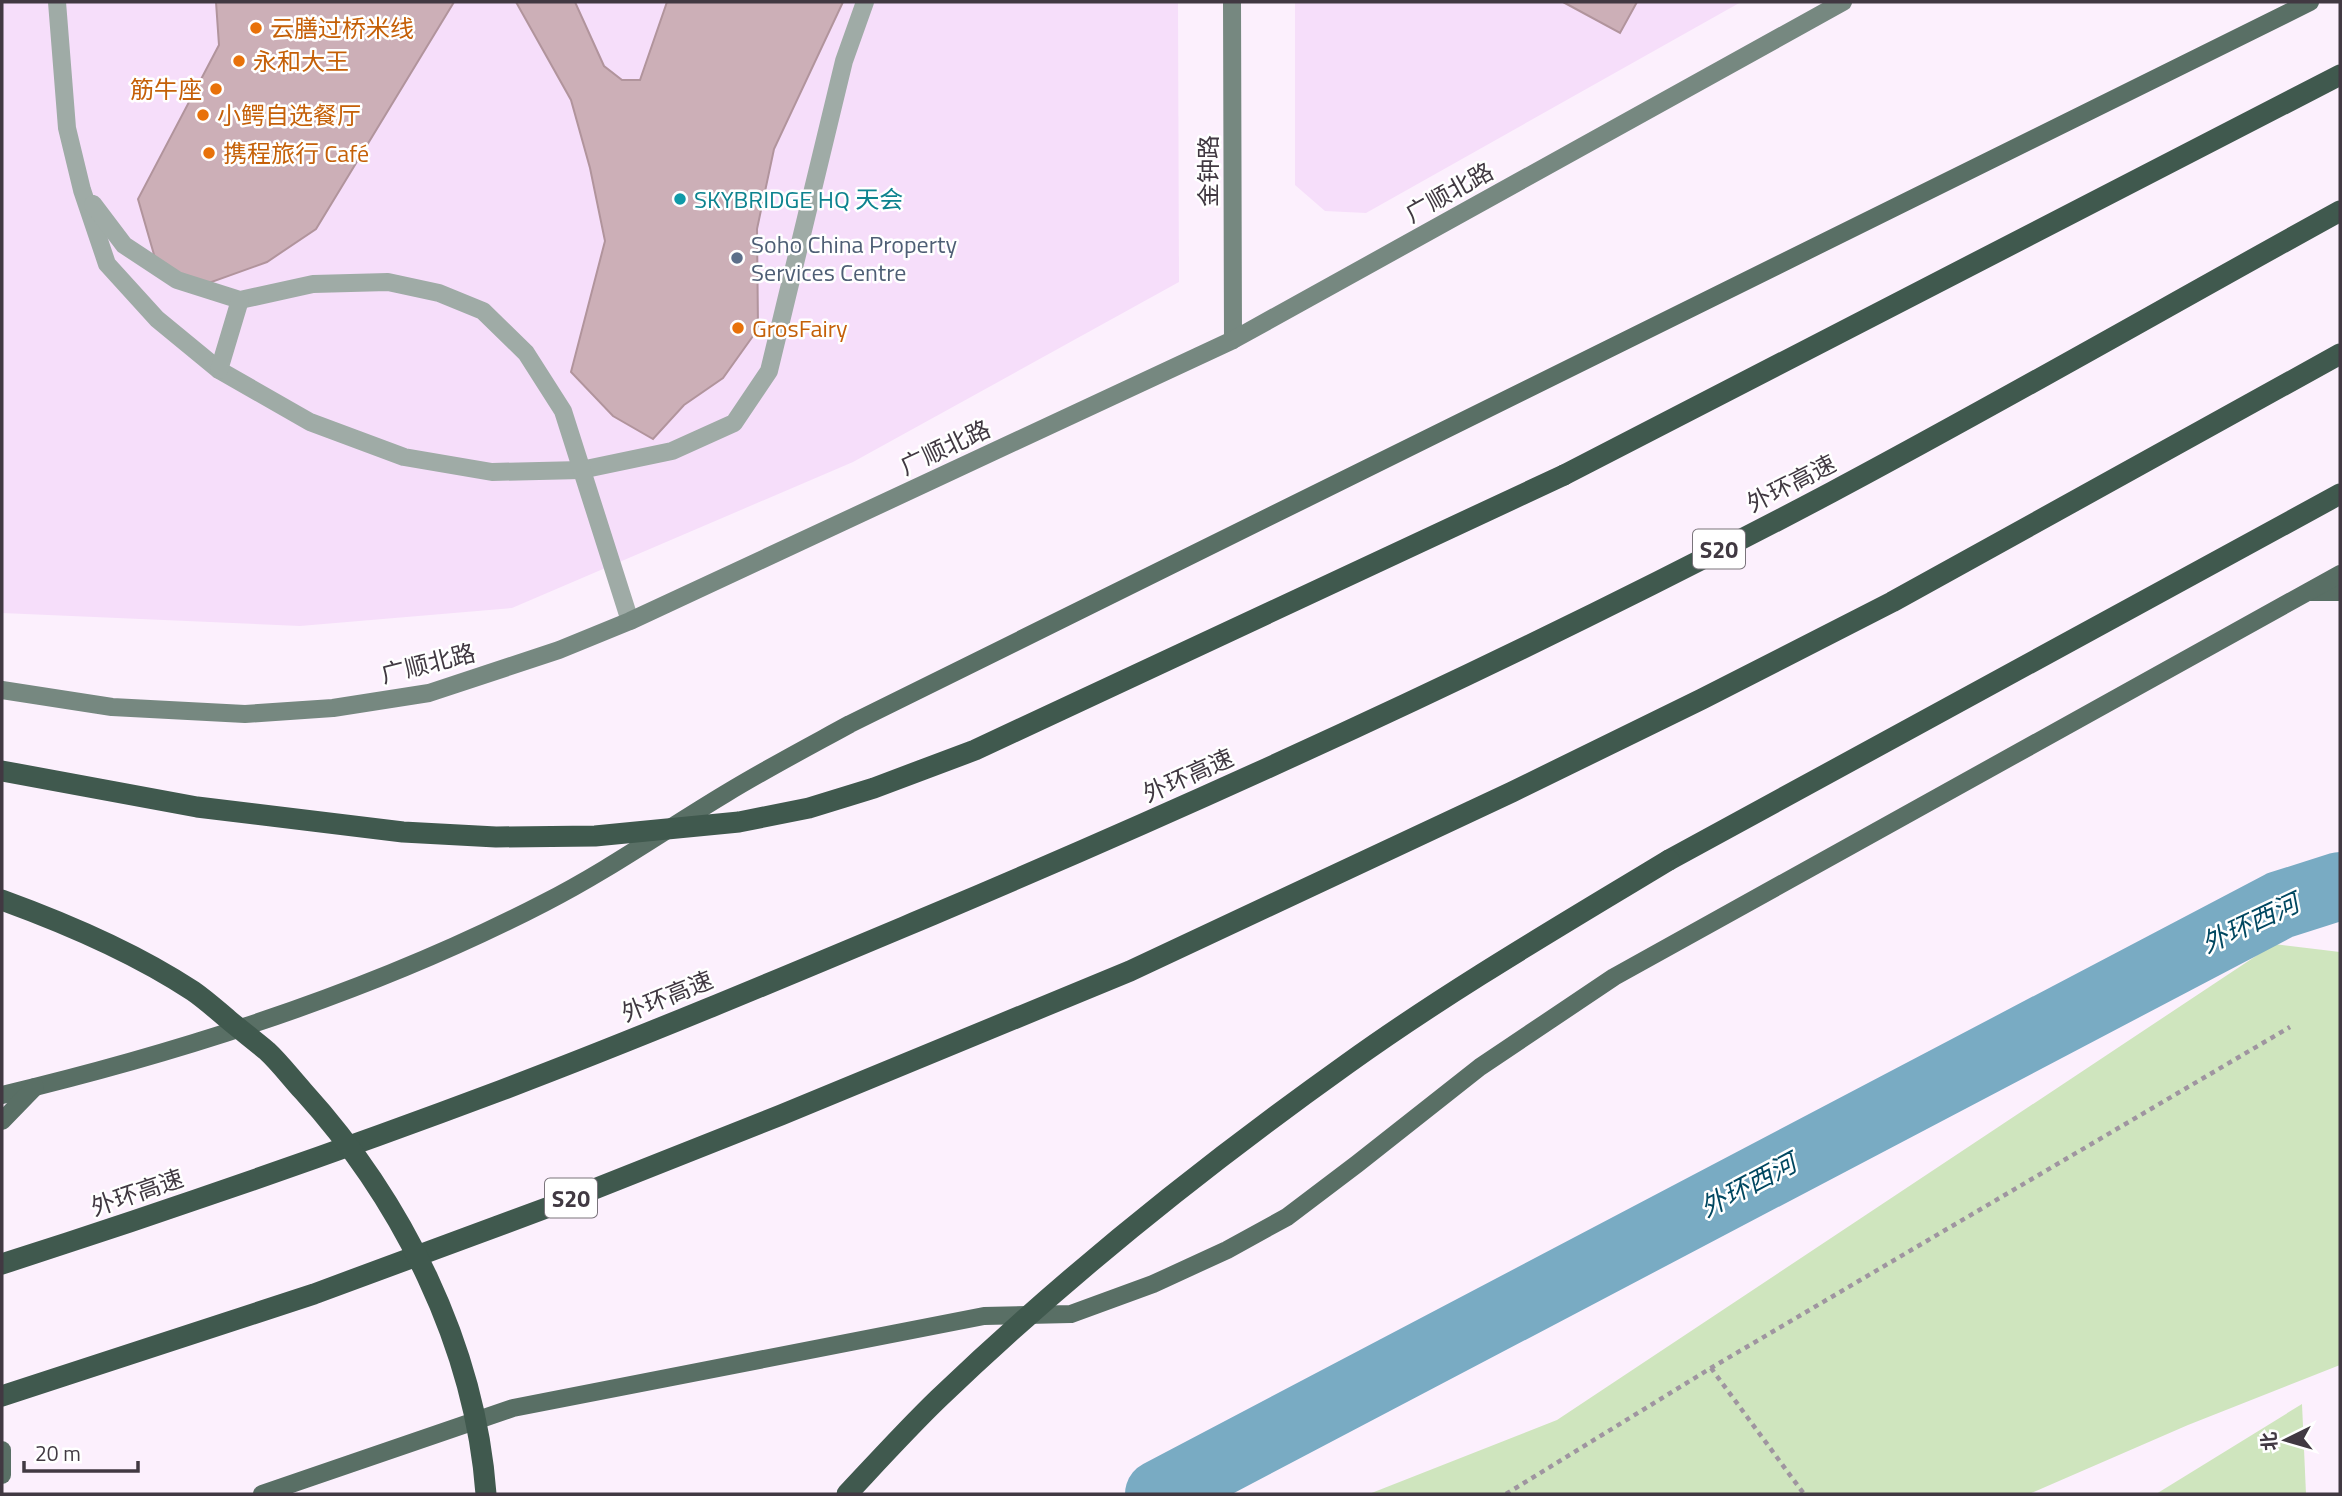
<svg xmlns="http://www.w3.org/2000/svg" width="2342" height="1496" viewBox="0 0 2342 1496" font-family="'Titillium Web','Noto Sans SC',sans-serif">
	<rect width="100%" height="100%" fill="#fcf0fd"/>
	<g fill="#f6defa">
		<path d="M2,2H1178L1179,282L853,462L512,608L300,626L2,613Z"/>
		<path d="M1295,2H1741L1366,213L1325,211L1295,185Z"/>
	</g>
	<g fill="#cfe5be">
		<path d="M2274,944L2340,952V1365L2188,1425L2029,1494H1369L1557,1420Z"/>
		<path d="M2302,1404L2306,1494H2156Z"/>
	</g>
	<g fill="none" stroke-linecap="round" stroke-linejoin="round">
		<path stroke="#79abc3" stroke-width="68" d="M1159,1494L2280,905L2340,886"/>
	</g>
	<g fill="#ccafb7" stroke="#b1949c" stroke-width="2">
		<path d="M216,2H454L316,229L267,262L206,284L157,265L138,199L219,45Z"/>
		<path d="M516,2H575L604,66L622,80H640L667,2H843L774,149L757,229L758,329L723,378L684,405L653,439L613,416L571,372L605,241L590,168L571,100Z"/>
		<path d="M1563,2H1637L1620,33Z"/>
	</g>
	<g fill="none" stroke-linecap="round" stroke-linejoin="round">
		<g stroke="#9f95a0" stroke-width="4.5" stroke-dasharray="5 5" stroke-linecap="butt">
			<path d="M1711,1368L1804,1494"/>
			<path d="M1506,1494L1711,1368L2290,1027"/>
		</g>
		<g stroke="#9faba6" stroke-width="18">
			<path d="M57,2L67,128L82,190L107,264L157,319L219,370L310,422L404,457L492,472L581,470L672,451L734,423L769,371L844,61L865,2"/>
			<path d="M93,204L124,245L177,280L240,300L313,284L388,282L439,293L483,311L526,353L563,411L630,621"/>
			<path d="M219,370L240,300"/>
		</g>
		<g stroke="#768880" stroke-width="18">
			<path d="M1232,2L1233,340"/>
			<path d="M2,690L112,707L245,714L333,708L429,693L559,650L630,621L1233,340L1843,2"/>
		</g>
		<g stroke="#596f65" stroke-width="18">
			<path d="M2309,592H2340"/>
			<path d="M2,1095C186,1051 376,990 544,903C607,871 665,830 725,794C766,769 808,747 850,724L2310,2"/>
			<path d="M2,1121L35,1087"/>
			<path d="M2,1450V1475"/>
			<path d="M262,1494L513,1408L984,1316L1071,1314L1153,1284L1227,1250L1287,1217L1357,1164L1480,1067L1614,977L2340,574"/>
		</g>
		<g stroke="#40594e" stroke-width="21">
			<path d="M1564,475L2340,75"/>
			<path d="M1669,860L2340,494"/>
			<path d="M2,1264C170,1210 337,1152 502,1090C647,1035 789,975 932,915C1237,786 1539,647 1832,492C2003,401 2171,304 2340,211"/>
			<path d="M2,1396L314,1294L549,1207L781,1115L1130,971L1512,792L1702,699L1892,602L2340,354"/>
		</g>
		<g stroke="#40594e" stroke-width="21">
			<path d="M2,771L197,807L403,832L496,837L595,836L739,822L809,808L874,788L975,750L1564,475"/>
			<path d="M2,900C68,924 134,952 193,991C206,1000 218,1011 230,1021C242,1031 255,1041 267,1051C280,1063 291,1078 303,1091C402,1200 475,1345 486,1494"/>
			<path d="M847,1494C877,1462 907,1429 938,1399C1065,1277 1204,1166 1347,1064C1450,990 1560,926 1669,860"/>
		</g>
	</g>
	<g fill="#e8710a" stroke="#fff" stroke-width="2.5">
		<circle cx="256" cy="28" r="7"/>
		<circle cx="239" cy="61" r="7"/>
		<circle cx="216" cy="89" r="7"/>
		<circle cx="203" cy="115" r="7"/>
		<circle cx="209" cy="153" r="7"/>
		<circle cx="738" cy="328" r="7"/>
	</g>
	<circle fill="#0f9aa8" stroke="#fff" stroke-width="2.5" cx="680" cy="199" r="7"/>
	<circle fill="#5c6f8a" stroke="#fff" stroke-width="2.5" cx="737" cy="258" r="7"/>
	<g text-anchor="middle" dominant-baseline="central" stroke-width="5" stroke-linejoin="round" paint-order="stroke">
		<g fill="#fff" stroke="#7a747b" stroke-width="2">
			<rect x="1693" y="529.5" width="52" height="39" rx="5"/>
			<rect x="545" y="1178.5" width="52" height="39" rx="5"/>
		</g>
		<g font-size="23" font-weight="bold" fill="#413942">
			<text x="1719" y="549">S20</text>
			<text x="571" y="1198">S20</text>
		</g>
		<g font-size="24" fill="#c56008" stroke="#fff" text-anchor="start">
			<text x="270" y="28">云膳过桥米线</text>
			<text x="253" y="61">永和大王</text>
			<text x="202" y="89" text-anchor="end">筋牛座</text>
			<text x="217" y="115">小鳄自选餐厅</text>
			<text x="223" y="153">携程旅行 Café</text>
			<text x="752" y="328">GrosFairy</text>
		</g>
		<g font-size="24" fill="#413942" stroke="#fff">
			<text transform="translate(1208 171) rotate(-90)">金钟路</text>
			<text transform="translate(1449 192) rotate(-29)">广顺北路</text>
			<text transform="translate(945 447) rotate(-25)">广顺北路</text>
			<text transform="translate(1791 483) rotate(-27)">外环高速</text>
			<text transform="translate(428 663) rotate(-14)">广顺北路</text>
			<text transform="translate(1188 775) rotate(-24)">外环高速</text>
			<text transform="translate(667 996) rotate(-22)">外环高速</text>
			<text transform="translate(137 1192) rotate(-19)">外环高速</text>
		</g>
		<g font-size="24" fill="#0d838f" stroke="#fff" text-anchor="start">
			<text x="694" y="199">SKYBRIDGE HQ 天会</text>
		</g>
		<g font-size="24" fill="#4e5e75" stroke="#fff" text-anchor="start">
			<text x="751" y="244">Soho China Property<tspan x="751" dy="28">Services Centre</tspan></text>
		</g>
		<g font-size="26" font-style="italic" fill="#004760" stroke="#fff">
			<text transform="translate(2250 923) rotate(-25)">外环西河</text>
			<text transform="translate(1748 1185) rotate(-28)">外环西河</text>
		</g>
	</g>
	<rect width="2342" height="1496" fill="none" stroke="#413942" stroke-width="7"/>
	<g transform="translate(2286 1440) rotate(265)" stroke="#ffffff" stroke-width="5" paint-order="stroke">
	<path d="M0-5L12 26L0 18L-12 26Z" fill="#413942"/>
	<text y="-10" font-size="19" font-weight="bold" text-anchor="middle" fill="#413942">北</text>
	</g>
	<path d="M24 1461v10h114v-10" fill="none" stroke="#413942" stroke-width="3.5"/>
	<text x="35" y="1461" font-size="21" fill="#413942" stroke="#ffffff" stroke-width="5" paint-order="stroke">20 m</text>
</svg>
